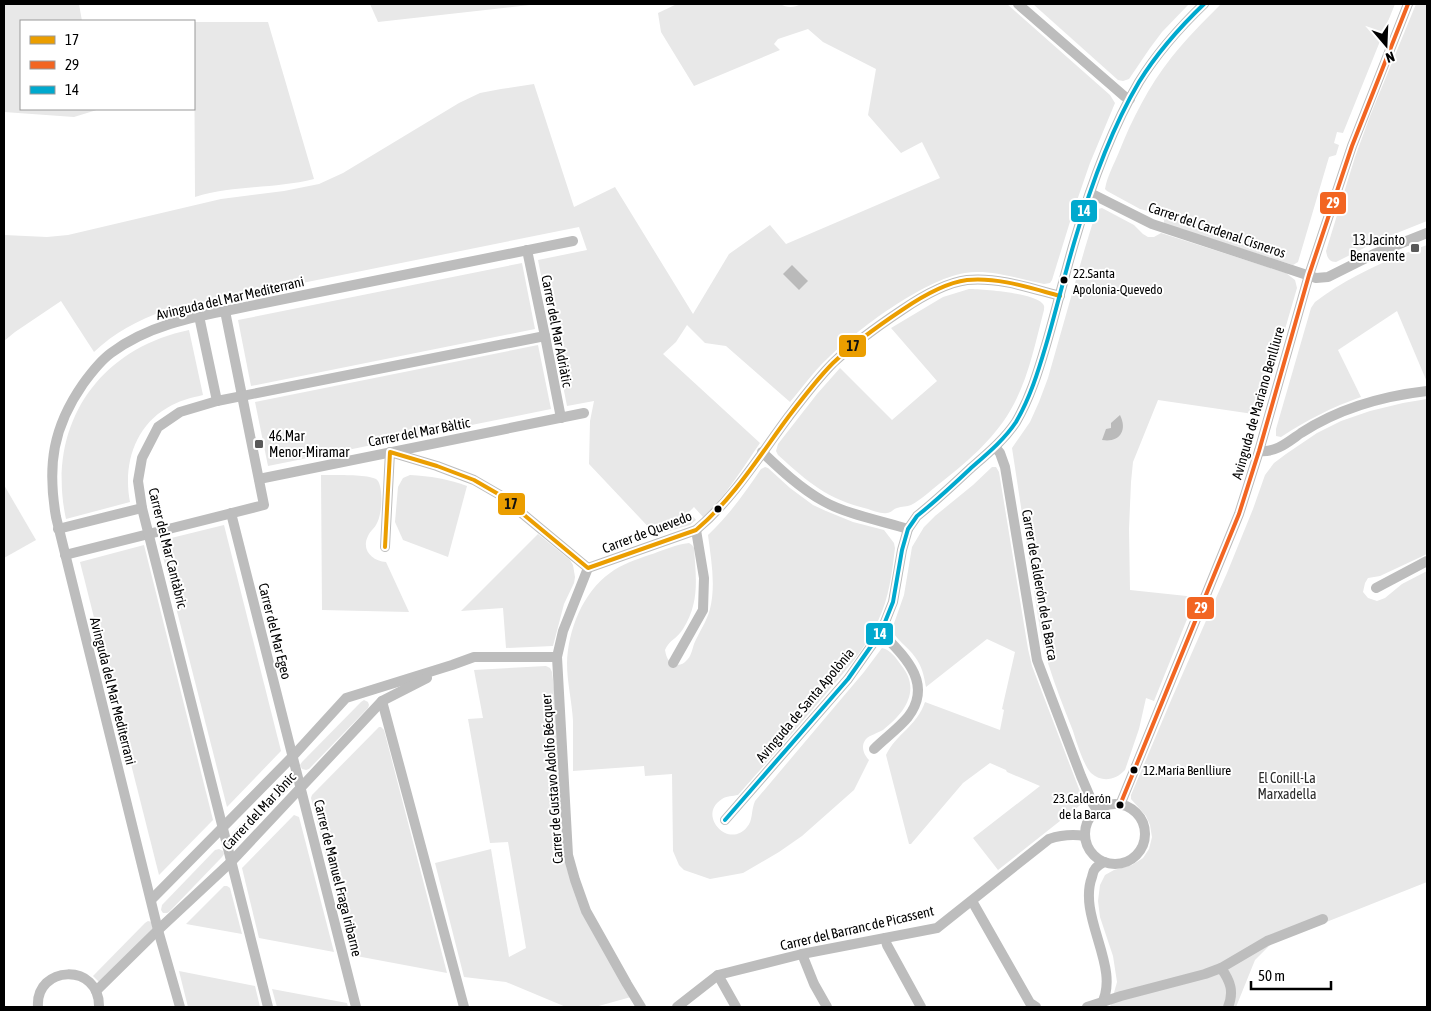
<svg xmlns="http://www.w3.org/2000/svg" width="1431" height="1011" viewBox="0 0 1431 1011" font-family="'Asap Condensed',sans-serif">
	<rect width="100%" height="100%" fill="#fff"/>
	<g fill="#e8e8e8">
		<path d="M4,4H79L82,21H21V109H100L74,117L4,112Z"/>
		<path d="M370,4H538L378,22Z"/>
		<path d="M677,4H780C787,8 794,8 801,4H1007L1110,95L1115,103L1090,163L1073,212L1052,280L1050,283L1044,284C1020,279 990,269 965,273C923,280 858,329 827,359C813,372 802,388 790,402L726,346L705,343L687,325L676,342L663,354L760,443C742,469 726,496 703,517L694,507L689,512L696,520L690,525L656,535L589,464L590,421L594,401L567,406L538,260L587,250L579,227L164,311C138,320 114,333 94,352L61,301L15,332L4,341V235L47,237L68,235L221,199L284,191L319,184L343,173L459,103L480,93L501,89L534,84L574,207L615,187L693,314L729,254L770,225L786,244L940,178L922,142L901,153L868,115L876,69L823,42L808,29L778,39L774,44L780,50L694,86L661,32L658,13Z"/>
		<path d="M1033,4H1189L1162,32L1150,48L1129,79L1123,81L1118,80Z"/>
		<path d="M1221,4H1395L1343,133L1337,132L1334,143L1339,145L1336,155L1329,157L1298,262L1293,265L1164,224V220L1159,214L1140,209L1107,191L1105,189C1107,177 1114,164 1119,152C1132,119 1149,86 1171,58C1186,39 1204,21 1221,4Z"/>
		<path d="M1416,4H1427V221L1382,239L1336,262C1329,262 1327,257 1326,251L1355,157L1370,116Z"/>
		<path d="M194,22H268L314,179C275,189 233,185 195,197Z"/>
		<path d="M1102,208L1134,225L1143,234L1148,237H1154L1161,233L1286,273L1295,280L1297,288L1260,415L1158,400L1133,462L1131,482L1129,529L1130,590L1196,597L1154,701L1146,698L1139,729L1125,770C1116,780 1102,783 1091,773C1084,766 1076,741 1073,731C1064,708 1055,686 1048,663C1041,640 1038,615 1034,591L1041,590L1039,580L1032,579L1012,448L1030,422L1039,402L1048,378L1085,248L1096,212L1098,209Z"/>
		<path d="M1427,245V382L1397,311L1338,350L1361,397C1332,407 1307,420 1281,437L1276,436V429L1311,308L1315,302C1348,277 1388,259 1427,245Z"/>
		<path d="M522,263L535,329L251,386L238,320Z"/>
		<path d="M969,289C983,289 1033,293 1042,303C1045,306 1044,307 1044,310C1035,344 1028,381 1010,411C993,440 965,464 939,484C930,491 921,500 911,505C907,507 902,506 897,508C893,509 891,513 887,513C881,514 874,511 868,509C827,499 809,483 778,455L776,451L778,444L817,394L840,368L892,420L937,381L891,328L943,297Z"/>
		<path d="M189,330L203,395C190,398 178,401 167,408C134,427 123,466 130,502L66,519C46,427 97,349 189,330Z"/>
		<path d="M538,345L551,409L268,466L255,402Z"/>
		<path d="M1427,399V554L1380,576L1368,578L1365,583L1363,592L1368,598L1377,601L1385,598L1402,584L1427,571V882L1271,944L1255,960L1236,1007H1110L1117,982L1113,956L1100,917L1098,901L1100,885L1105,875L1114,870L1132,865L1143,858L1149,849L1152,837L1150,825L1146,816L1131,799V795L1172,698L1227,573L1253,509L1265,475L1274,463L1286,454L1317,433L1341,421L1370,411L1403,403Z"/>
		<path d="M765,467L768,468L790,488L813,505L826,511L853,522L884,530L894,543L895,548C892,573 889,598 878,621C866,649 844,672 825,695C796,729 767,762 738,795C733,796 726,796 722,799C696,815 729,850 747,827C753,821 751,810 755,801L864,672L882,648C891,650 896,658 901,665C922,690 904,714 883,730C878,733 870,735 866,739C860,746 864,755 869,760L854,790L802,836L779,852L743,873L710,879L684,870L679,865L673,851L672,774L645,776L644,766L573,771C573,754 573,737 573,721C572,702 567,682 567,663C568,630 583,592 610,573C622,564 635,560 649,555C662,551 676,544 689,543L692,545L694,548C696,578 700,602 683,629C677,639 669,640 665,650C666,655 667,660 672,663C677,666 683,665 686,661C691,657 692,650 694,644C699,632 707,621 710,609C716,585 711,559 708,535C730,514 744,494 761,469Z"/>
		<path d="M992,467H996L999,472L1028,649L1032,666L1084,802L998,870L973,838L1040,786L1007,772L1006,770L990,763L963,783L911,844H909L886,755C896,734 917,726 925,702L1000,730L1004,710L1002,709L1015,652L987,639L926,687C924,676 922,666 915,657C909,648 894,638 892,629L904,595L912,547L924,527L935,516L973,485Z"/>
		<path d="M321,475C332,475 368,474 376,479C384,484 382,515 377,523C375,528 370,531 368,536C361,550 372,561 386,562L409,612L322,610Z"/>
		<path d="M410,475C430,476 448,479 467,486L448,557L403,540L395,522L398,487L403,478Z"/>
		<path d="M4,485L36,540L4,558Z"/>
		<path d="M224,525L281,751L227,807L159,541Z"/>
		<path d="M538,534L570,560L573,565L575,577L574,583L564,604L553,646L506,648L503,608L461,611Z"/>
		<path d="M144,545L213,820L159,875L80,562Z"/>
		<path d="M546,666L550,668L552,672L557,713V819L567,869L579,905L631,997L595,1007H566L506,982L464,977L435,863L491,849L509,957L526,948L508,842L490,843L468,719L483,718L474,670Z"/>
		<path d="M364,700L368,702L369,705L368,708L309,769L306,770L302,769L300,765L302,762L361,702Z"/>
		<path d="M379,727H381L384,730L447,973L351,955L311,798L312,795Z"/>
		<path d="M288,778L292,780L293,783L292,786L239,840H233L231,838L232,833L285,780Z"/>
		<path d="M294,815L299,817L334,952L259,938L242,868Z"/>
		<path d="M219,849L223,851L224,854L222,857L169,912L167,913H163L161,910L162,905L215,850Z"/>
		<path d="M224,886H227L230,888L242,934L186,924Z"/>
		<path d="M148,921L152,922L153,926L152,929L100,983L93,976L145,923Z"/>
		<path d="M179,971L255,986L260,1007H188Z"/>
		<path d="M272,989L347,1003L348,1007H277Z"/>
	</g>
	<g fill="#bababa">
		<path d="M792,265L808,281L799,290L783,274Z"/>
		<path d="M1120,415C1128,431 1119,443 1102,440L1106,429L1111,428V423Z"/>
	</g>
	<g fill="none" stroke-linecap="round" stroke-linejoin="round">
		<g stroke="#bdbdbd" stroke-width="10">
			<path d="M1018,4L1124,96L1130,99"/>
			<path d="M1090,193L1152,224L1316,278L1328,277L1374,254L1427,233"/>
			<path d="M527,250L545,336L561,418"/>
			<path d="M199,316L217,401"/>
			<path d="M995,447L1000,453L1005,467L1037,660L1081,776L1093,804L1097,810"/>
			<path d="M1259,451C1276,453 1288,442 1301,433C1338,409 1383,396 1427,391"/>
			<path d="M762,452C781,470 800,488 823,501C846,514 882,521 908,529"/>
			<path d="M259,479L584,413"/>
			<path d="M231,513L356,1007"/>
			<path d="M58,529L142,508"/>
			<path d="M385,547L390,452L437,466L474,480L500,495L588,568L696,530C734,498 760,455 789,416C802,399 818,378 833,363C854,343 878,326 902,310C921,297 944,283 967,280C999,277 1030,288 1060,296"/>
			<path d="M65,555L264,505L225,311"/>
			<path d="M588,568L563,631L557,657L568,855L575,880L586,911L627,984L641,1007"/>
			<path d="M1376,588L1427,561"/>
			<path d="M673,663L703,610L704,578L696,530"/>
			<path d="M382,701L464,1007"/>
			<path d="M874,749C884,739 899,728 908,717C934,683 904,656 881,632"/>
			<circle cx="1115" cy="834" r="30"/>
			<path d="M1120,805L1239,514L1259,451L1309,275L1352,146L1408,4"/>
			<path d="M725,820L848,679L881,632L893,602L902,550L908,529L917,516C936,501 954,484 971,468C987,454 1004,440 1016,422C1030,398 1038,372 1046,345C1056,311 1064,277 1074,243C1090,188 1110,131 1139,82C1157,53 1180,27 1204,4"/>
			<path d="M151,900L293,756L346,698L452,665L474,657H557"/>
			<path d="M972,901L1030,1003L1036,1007"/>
			<path d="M885,938L887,945L921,1007"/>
			<path d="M802,954L814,984L827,1007"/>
			<path d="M1221,968C1231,982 1234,992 1228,1007"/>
			<path d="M718,975L736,1007"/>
			<path d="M96,991L158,930L231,862L382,701L427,678"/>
			<path d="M1101,1005C1122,968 1077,917 1092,877C1093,874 1093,871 1095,869C1097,866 1101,864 1104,862"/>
			<path d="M38,1007C35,965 100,962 99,1007"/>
			<path d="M180,1007L158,930L56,517C47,465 53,427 83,384C91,373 100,361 111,353C147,326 191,317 235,309C259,304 284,299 309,294C397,276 485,259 573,241"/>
			<path d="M268,1007L142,508L138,481L142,458L158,427L180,412L217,401L545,336"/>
			<path d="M677,1007L718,975L802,954L937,928L1049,839C1061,835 1072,834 1085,836"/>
			<path d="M1087,1007L1121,996L1205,974L1221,968L1267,941L1323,919"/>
		</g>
		<g stroke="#fff" stroke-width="8">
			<path id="bus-1" d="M385,547L390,452L437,466L474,480L500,495L588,568L696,530C734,498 760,455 789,416C802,399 818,378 833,363C854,343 878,326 902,310C921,297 944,283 967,280C999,277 1030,288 1060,296"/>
		</g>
		<g stroke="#fff" stroke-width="8">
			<path id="bus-2" d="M1120,805L1239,514L1259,451L1309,275L1352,146L1408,4"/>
		</g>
		<g stroke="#fff" stroke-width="8">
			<path id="bus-3" d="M725,820L848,679L881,632L893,602L902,550L908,529L917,516C936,501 954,484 971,468C987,454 1004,440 1016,422C1030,398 1038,372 1046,345C1056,311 1064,277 1074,243C1090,188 1110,131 1139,82C1157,53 1180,27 1204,4"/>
		</g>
		<use href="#bus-1" stroke="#eb9e00" stroke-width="4"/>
		<use href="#bus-2" stroke="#f26522" stroke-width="4"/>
		<use href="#bus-3" stroke="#00a9ce" stroke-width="4"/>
	</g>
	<g fill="#595959" stroke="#fff" stroke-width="2">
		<rect x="1410" y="243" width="10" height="10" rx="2.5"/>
		<rect x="254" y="439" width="10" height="10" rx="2.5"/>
	</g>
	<g fill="#000" stroke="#fff" stroke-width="2">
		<circle cx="1064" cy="280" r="4.5"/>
		<circle cx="718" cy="509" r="4.5"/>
		<circle cx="1134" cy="770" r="4.5"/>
		<circle cx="1120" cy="805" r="4.5"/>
	</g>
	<g text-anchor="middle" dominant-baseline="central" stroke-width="4" stroke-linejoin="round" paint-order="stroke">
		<g font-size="13" fill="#000" stroke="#fff" text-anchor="start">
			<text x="1073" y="273">22.Santa<tspan x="1073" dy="16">Apolonia-Quevedo</tspan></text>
			<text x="1143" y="770">12.María Benlliure</text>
			<text x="1111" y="798" text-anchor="end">23.Calderón<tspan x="1111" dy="16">de la Barca</tspan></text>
		</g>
		<g font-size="14" fill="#000" stroke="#fff">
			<text transform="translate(1217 230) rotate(19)">Carrer del Cardenal Cisneros</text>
			<text transform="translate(230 298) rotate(-13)">Avinguda del Mar Mediterrani</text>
			<text transform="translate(557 331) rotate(79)">Carrer del Mar Adriàtic</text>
			<text transform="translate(1258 403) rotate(-74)">Avinguda de Mariano Benlliure</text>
			<text transform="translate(419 432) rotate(-11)">Carrer del Mar Bàltic</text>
			<text transform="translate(647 532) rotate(-21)">Carrer de Quevedo</text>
			<text transform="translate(168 548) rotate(76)">Carrer del Mar Cantàbric</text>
			<text transform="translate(1040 585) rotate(80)">Carrer de Calderón de la Barca</text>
			<text transform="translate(275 631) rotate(76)">Carrer del Mar Egeo</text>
			<text transform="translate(113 691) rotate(76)">Avinguda del Mar Mediterrani</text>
			<text transform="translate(805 705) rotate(-50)">Avinguda de Santa Apolònia</text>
			<text transform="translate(552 779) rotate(-94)">Carrer de Gustavo Adolfo Bécquer</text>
			<text transform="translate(259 811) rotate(-47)">Carrer del Mar Jònic</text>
			<text transform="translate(338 878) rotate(76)">Carrer de Manuel Fraga Iribarne</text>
			<text transform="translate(857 928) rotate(-13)">Carrer del Barranc de Picassent</text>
		</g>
		<g font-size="14" fill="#000" stroke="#fff" text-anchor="end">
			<text x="1405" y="240">13.Jacinto<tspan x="1405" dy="16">Benavente</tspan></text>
			<text x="269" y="436" text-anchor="start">46.Mar<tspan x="269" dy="16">Menor-Miramar</tspan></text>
		</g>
		<g font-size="14" fill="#2c2c2c" stroke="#fff">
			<text x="1287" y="778">El Conill-La<tspan x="1287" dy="16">Marxadella</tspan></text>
		</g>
	</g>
	<g stroke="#fff" stroke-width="2">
		<rect x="1319" y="191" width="28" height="24" rx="5" fill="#f26522"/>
		<rect x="1070" y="199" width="28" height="24" rx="5" fill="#00a9ce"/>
		<rect x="838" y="334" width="29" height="24" rx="5" fill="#eb9e00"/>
		<rect x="497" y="492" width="29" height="24" rx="5" fill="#eb9e00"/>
		<rect x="1186" y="596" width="29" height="24" rx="5" fill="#f26522"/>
		<rect x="865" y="622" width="29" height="24" rx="5" fill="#00a9ce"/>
	</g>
	<g font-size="14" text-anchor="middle" font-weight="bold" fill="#fff">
		<text x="1333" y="208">29</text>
		<text x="1084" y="216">14</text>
		<text x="1201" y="613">29</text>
		<text x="880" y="639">14</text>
	</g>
	<g font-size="14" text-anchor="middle" font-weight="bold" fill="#111">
		<text x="853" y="351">17</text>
		<text x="511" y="509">17</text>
	</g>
	<rect width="1431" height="1011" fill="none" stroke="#000000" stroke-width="10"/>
	<rect x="20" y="20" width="175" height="90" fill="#ffffff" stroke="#999999"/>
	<rect x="30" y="36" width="25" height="8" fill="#eb9e00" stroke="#999999"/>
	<text x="65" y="45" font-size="15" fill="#000000">17</text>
	<rect x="30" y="61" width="25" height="8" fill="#f26522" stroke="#999999"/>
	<text x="65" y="70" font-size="15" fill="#000000">29</text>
	<rect x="30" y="86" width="25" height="8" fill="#00a9ce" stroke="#999999"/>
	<text x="65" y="95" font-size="15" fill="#000000">14</text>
	<g transform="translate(1386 45) rotate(161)" stroke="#ffffff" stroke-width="4" paint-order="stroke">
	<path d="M0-4L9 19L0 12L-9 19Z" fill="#000000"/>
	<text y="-8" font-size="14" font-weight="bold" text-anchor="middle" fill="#000000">N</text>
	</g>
	<path d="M1251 981v8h80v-8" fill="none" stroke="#000000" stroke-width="2.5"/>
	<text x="1258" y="981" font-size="15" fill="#000000" stroke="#ffffff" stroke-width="4" paint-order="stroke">50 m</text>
</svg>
